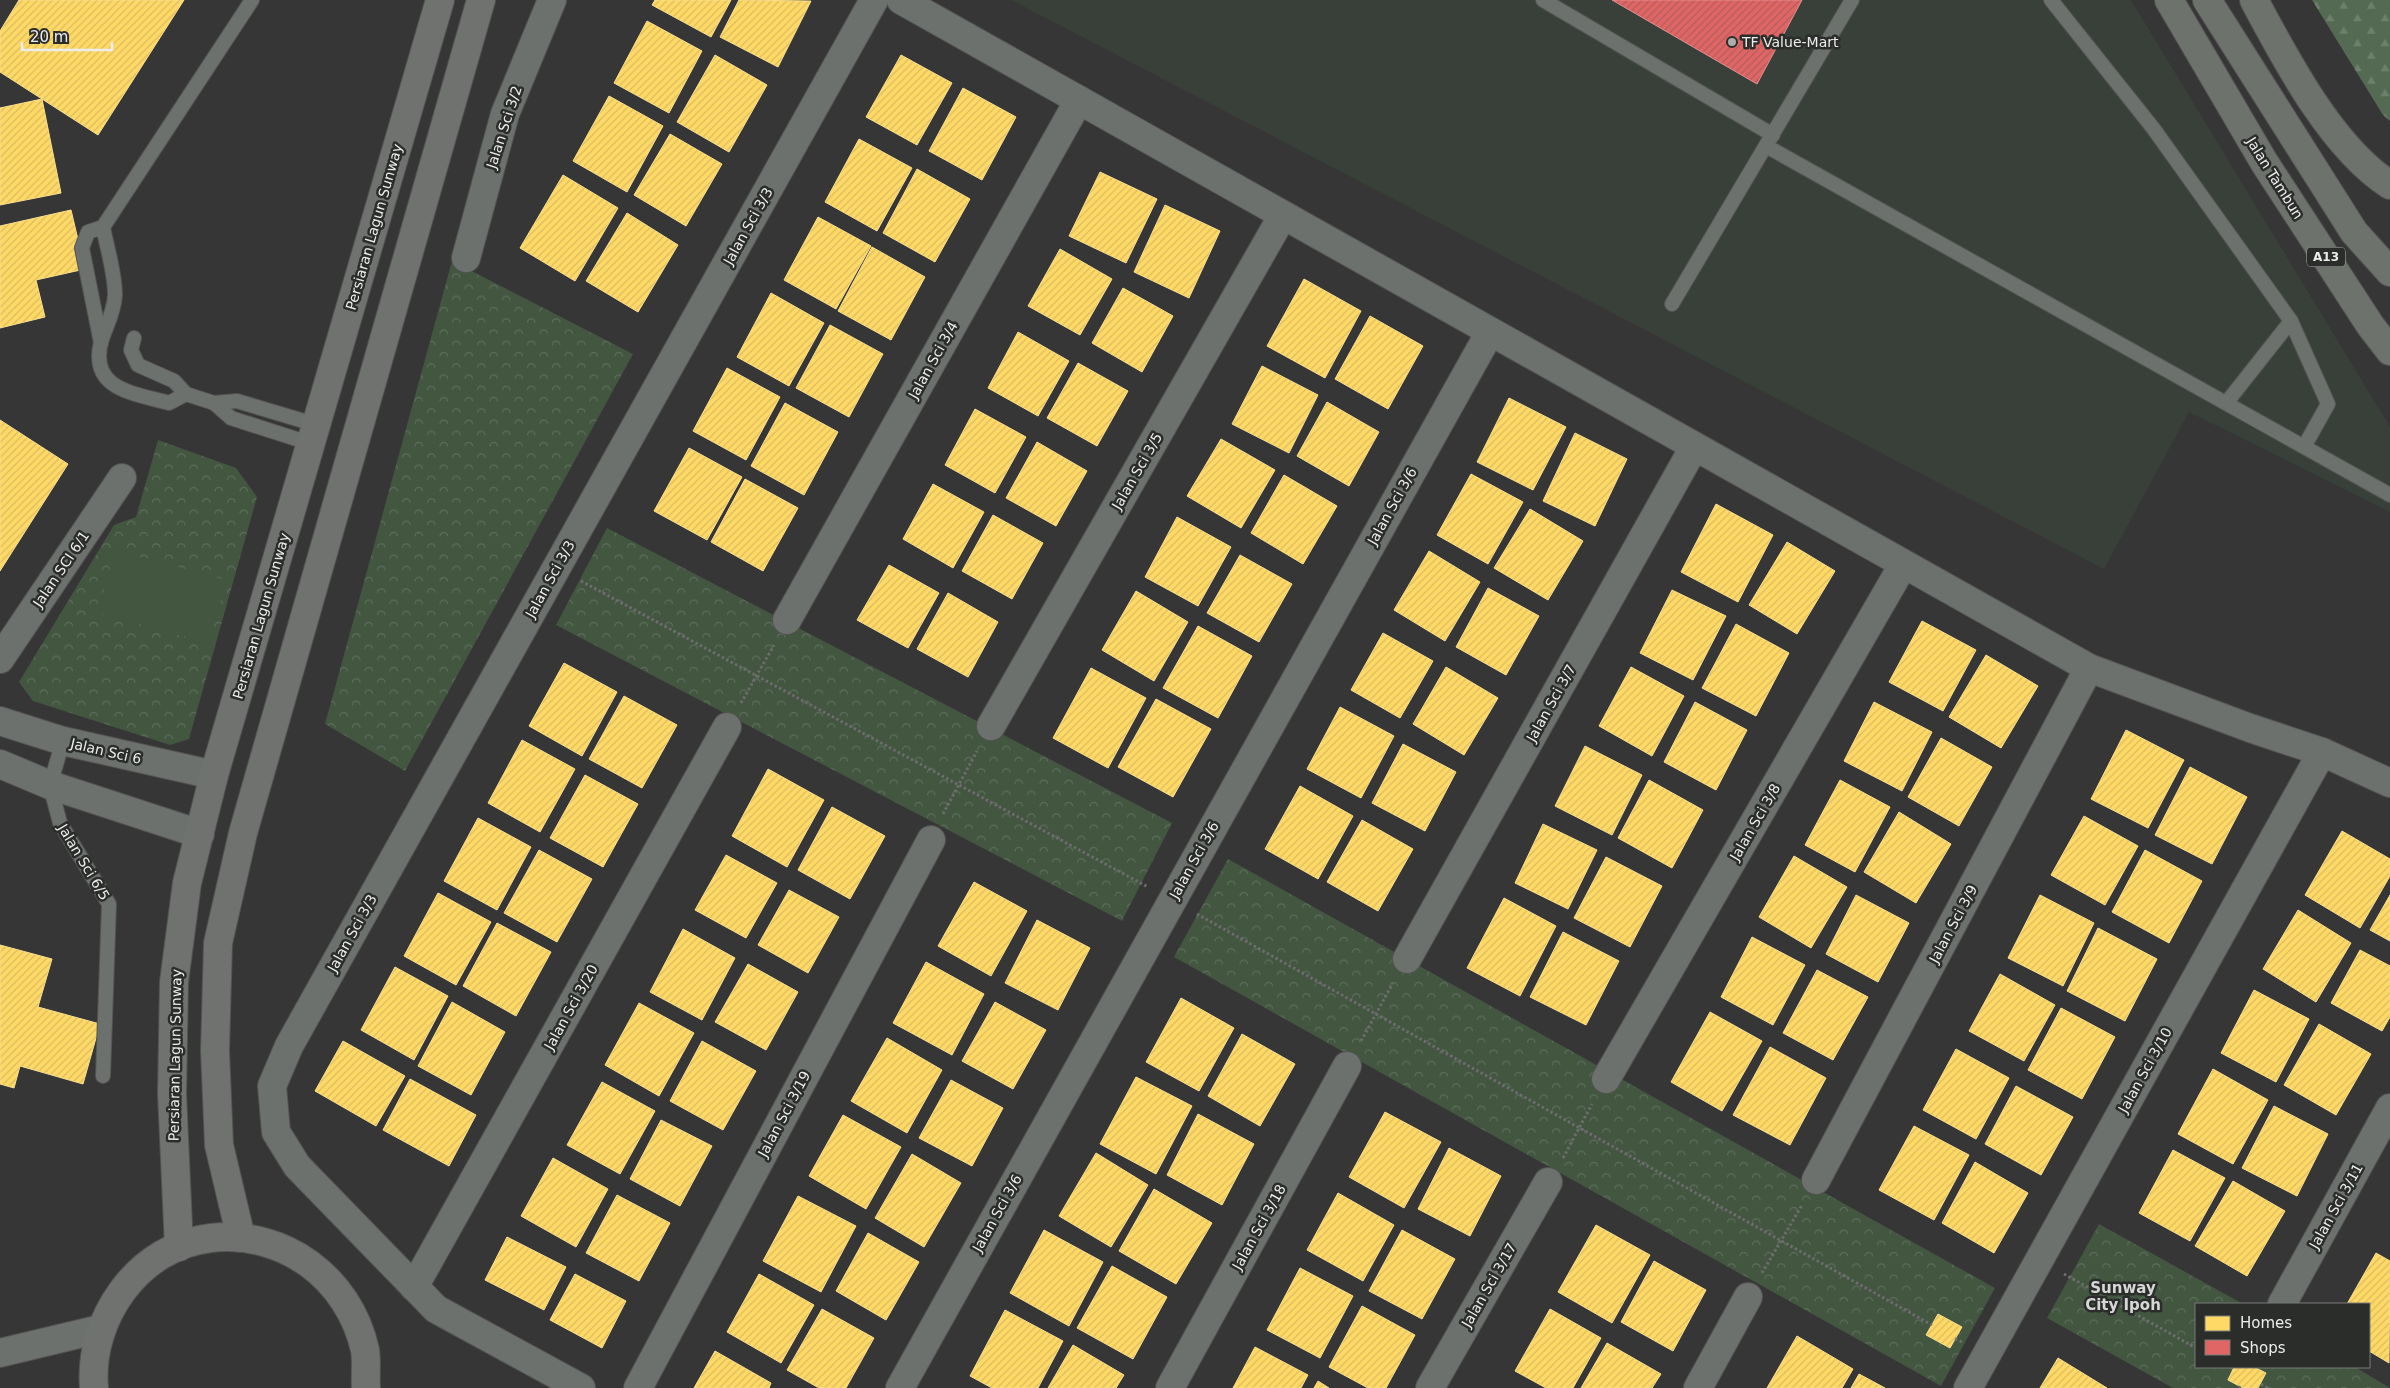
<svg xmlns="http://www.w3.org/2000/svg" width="2390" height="1388" viewBox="0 0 2390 1388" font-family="'DejaVu Sans',sans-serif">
	<defs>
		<pattern id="forest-firs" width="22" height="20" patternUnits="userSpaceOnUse" patternTransform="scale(1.25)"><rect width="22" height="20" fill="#546a53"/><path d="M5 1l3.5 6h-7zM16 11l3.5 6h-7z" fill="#6d806c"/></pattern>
		<pattern id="park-crowns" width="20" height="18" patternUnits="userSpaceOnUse" patternTransform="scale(1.25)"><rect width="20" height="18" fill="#425640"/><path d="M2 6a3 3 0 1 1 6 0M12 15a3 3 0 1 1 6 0" fill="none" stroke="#5d6f5c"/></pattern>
		<pattern id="homes-hatch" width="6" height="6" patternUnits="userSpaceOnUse" patternTransform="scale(1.25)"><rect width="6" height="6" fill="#ffd966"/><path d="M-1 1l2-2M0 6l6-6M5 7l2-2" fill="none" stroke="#dabc60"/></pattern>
		<pattern id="shops-hatch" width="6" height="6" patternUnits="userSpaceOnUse" patternTransform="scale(1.25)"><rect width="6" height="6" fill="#e06666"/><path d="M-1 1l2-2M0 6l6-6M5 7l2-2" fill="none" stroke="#b25d5d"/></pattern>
	</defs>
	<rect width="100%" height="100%" fill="#363636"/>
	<path fill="#393f39" d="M1011,0H2131L2390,427V512L2189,412L2104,569Z"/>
	<path fill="url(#forest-firs)" d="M2312,0H2390V121L2383,115Z"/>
	<g fill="url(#park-crowns)">
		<path d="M452,261L633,354L405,771L325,724Z"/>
		<path d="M158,440L236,468L257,497L189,739L170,745L33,701L19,682L114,525L136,517Z"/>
		<path d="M607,528L1172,823L1122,921L556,625Z"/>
		<path d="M1228,859L1995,1288L1941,1386L1174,957Z"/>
		<path d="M2099,1224L2243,1304H2196V1367H2355L2390,1388H2173L2047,1318Z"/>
	</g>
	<path fill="#425640" d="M115,550L226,580L209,643L98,613Z"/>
	<g fill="url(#homes-hatch)" stroke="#f9df8e">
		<path d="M19,0H184L98,135L0,72V31Z"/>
		<path d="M655,0H731L711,37L652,5Z"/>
		<path d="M739,0L811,1L778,67L720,37Z"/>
		<path d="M647,21L702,51L669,113L614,83Z"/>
		<path d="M715,55L767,85L729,152L677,122Z"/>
		<path d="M901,55L952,83L917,145L866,117Z"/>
		<path d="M963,88L1016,117L982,180L929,151Z"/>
		<path d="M609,96L663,126L627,192L573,161Z"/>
		<path d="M42,99L61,193L0,205V108Z"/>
		<path d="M670,134L722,164L686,226L634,195Z"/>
		<path d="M859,139L912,168L877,231L825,202Z"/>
		<path d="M917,169L970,199L935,262L883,233Z"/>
		<path d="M1100,172L1157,199L1126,263L1069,236Z"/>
		<path d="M563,175L618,208L575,281L520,248Z"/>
		<path d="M1165,205L1220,231L1189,298L1134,272Z"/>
		<path d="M71,210L85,269L36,280L45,317L0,328V226Z"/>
		<path d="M627,213L678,245L638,312L586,281Z"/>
		<path d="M818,217L871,246L836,309L784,280Z"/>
		<path d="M872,247L925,277L891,340L838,311Z"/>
		<path d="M1060,249L1112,279L1080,335L1028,306Z"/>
		<path d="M1304,279L1361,311L1325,378L1267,346Z"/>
		<path d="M1123,288L1173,316L1142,372L1092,343Z"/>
		<path d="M771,293L824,323L789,386L737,357Z"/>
		<path d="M1370,316L1423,346L1388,409L1335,379Z"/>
		<path d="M830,325L883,354L849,417L796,388Z"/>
		<path d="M1018,332L1069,361L1038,416L988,388Z"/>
		<path d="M1078,363L1128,391L1097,446L1047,418Z"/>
		<path d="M1262,366L1318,395L1289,453L1232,424Z"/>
		<path d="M727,368L780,397L746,460L693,431Z"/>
		<path d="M1509,398L1566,427L1533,490L1477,462Z"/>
		<path d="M1327,402L1379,432L1349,486L1297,456Z"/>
		<path d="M785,403L838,432L804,495L751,466Z"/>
		<path d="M975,409L1026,437L995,493L945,465Z"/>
		<path d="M0,420L68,464L0,571Z"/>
		<path d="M1575,433L1627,459L1595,526L1543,501Z"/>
		<path d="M1221,439L1275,470L1241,528L1187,496Z"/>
		<path d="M1037,442L1087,471L1056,526L1006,498Z"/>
		<path d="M689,448L742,477L707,540L654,511Z"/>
		<path d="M1471,474L1523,502L1488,564L1437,535Z"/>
		<path d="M1284,475L1337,506L1303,564L1251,533Z"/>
		<path d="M745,479L798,508L763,571L711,542Z"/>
		<path d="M933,484L984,512L953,568L903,539Z"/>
		<path d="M1716,504L1773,535L1738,602L1681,572Z"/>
		<path d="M1530,509L1583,541L1548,600L1494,568Z"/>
		<path d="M993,515L1043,543L1012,599L962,571Z"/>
		<path d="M1177,517L1231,547L1198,606L1145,577Z"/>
		<path d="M1787,542L1835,571L1797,634L1749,605Z"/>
		<path d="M1429,551L1480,582L1445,641L1394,610Z"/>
		<path d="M1240,555L1292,584L1259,642L1207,613Z"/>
		<path d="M889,565L939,593L908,648L857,620Z"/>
		<path d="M1488,588L1539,616L1506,675L1456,647Z"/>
		<path d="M1672,590L1726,616L1693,680L1640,653Z"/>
		<path d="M1136,591L1188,622L1154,681L1102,650Z"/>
		<path d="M948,593L998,622L968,677L917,649Z"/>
		<path d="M1922,621L1976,650L1943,711L1889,682Z"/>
		<path d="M1736,624L1789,653L1756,716L1702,688Z"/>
		<path d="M1198,626L1252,656L1218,718L1163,688Z"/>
		<path d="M1383,633L1433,661L1400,718L1351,690Z"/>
		<path d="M1986,655L2038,686L2001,748L1949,717Z"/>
		<path d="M564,663L617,692L582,756L529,726Z"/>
		<path d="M1446,667L1498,698L1464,755L1413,724Z"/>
		<path d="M1631,667L1684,696L1652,756L1599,726Z"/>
		<path d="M1091,668L1146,698L1108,768L1053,738Z"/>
		<path d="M624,696L677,725L642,788L589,759Z"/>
		<path d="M1156,699L1211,729L1173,797L1118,767Z"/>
		<path d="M1695,702L1747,730L1716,790L1664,762Z"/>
		<path d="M1874,702L1932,732L1902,791L1844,761Z"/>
		<path d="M1340,707L1394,736L1361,798L1307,769Z"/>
		<path d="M2126,730L2184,760L2148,828L2091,799Z"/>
		<path d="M1941,738L1992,767L1959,826L1908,797Z"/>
		<path d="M522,740L575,769L540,832L488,803Z"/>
		<path d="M1403,744L1456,772L1425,831L1372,803Z"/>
		<path d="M1585,746L1642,775L1612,835L1555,806Z"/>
		<path d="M2190,767L2247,797L2212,864L2155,835Z"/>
		<path d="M768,769L824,800L787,867L732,836Z"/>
		<path d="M585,775L638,804L603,867L550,838Z"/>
		<path d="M1649,780L1703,810L1672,868L1618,838Z"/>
		<path d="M1840,780L1890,807L1855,872L1805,845Z"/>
		<path d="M1300,786L1353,816L1318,879L1265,849Z"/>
		<path d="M832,807L885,836L850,899L798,870Z"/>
		<path d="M1899,812L1951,844L1916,903L1864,872Z"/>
		<path d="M2084,816L2138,846L2105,905L2051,875Z"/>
		<path d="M478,818L531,847L497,910L444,881Z"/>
		<path d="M1362,820L1413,849L1378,911L1327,882Z"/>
		<path d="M1543,824L1597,850L1568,909L1515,883Z"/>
		<path d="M2342,831L2390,859V876L2360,928L2305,895Z"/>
		<path d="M539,850L592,879L557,942L504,913Z"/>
		<path d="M2145,850L2202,881L2169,943L2112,912Z"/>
		<path d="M726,855L777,883L746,938L695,910Z"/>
		<path d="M1794,856L1847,887L1811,948L1759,917Z"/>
		<path d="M1606,857L1662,886L1630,947L1574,918Z"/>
		<path d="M974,882L1027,911L991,976L938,946Z"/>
		<path d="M789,890L839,917L808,973L758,945Z"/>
		<path d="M438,893L491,922L456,985L404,956Z"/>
		<path d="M1856,895L1909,923L1878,982L1826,954Z"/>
		<path d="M2040,895L2094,923L2063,986L2008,958Z"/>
		<path d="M2390,895V941L2370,930Z"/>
		<path d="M1504,898L1556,926L1520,996L1467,968Z"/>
		<path d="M2298,910L2351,943L2316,1002L2263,969Z"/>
		<path d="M1037,920L1090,948L1058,1010L1005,983Z"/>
		<path d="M497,923L551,952L516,1016L463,986Z"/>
		<path d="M2098,928L2157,959L2125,1021L2067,991Z"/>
		<path d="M683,929L735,958L702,1020L650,992Z"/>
		<path d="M1563,932L1619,961L1586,1025L1530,997Z"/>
		<path d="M1752,937L1805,965L1773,1025L1721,997Z"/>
		<path d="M0,945L52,959L38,1007L100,1024L83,1084L20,1066L14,1088L0,1084Z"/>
		<path d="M2360,950L2390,966V1017L2382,1031L2331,1003Z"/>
		<path d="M926,962L984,994L952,1055L893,1023Z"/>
		<path d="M748,964L798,992L766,1050L715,1022Z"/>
		<path d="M395,967L448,996L414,1060L361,1030Z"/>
		<path d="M1817,970L1868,997L1833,1060L1783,1033Z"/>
		<path d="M2000,974L2055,1005L2024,1061L1969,1031Z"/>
		<path d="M2254,990L2309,1019L2276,1082L2221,1053Z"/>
		<path d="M1181,998L1234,1028L1199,1091L1146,1062Z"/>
		<path d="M452,1002L505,1032L471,1095L418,1066Z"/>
		<path d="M995,1002L1046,1030L1013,1089L962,1061Z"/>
		<path d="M639,1003L694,1033L659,1096L605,1065Z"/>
		<path d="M2061,1008L2115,1037L2082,1099L2028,1070Z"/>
		<path d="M1710,1012L1762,1041L1722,1111L1671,1082Z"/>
		<path d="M2319,1024L2371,1054L2336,1115L2284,1085Z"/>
		<path d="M1242,1034L1295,1064L1260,1126L1208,1096Z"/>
		<path d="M887,1038L942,1070L907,1133L851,1101Z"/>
		<path d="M343,1041L405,1076L376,1126L315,1091Z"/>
		<path d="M702,1041L756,1071L723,1130L670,1101Z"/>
		<path d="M1770,1047L1826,1078L1790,1145L1733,1115Z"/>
		<path d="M1956,1049L2009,1078L1976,1139L1923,1110Z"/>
		<path d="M2213,1069L2268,1100L2233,1164L2178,1134Z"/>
		<path d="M1136,1077L1192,1106L1156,1174L1100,1144Z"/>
		<path d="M410,1079L476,1115L449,1166L383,1130Z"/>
		<path d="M951,1080L1003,1108L972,1166L919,1138Z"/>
		<path d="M602,1082L655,1111L620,1174L567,1145Z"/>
		<path d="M2016,1086L2073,1117L2041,1175L1985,1144Z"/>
		<path d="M2274,1106L2328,1134L2297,1196L2242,1168Z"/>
		<path d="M1385,1112L1441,1142L1404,1208L1349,1177Z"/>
		<path d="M1198,1114L1254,1144L1222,1205L1167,1175Z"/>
		<path d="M843,1115L901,1147L866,1209L809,1176Z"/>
		<path d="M661,1120L712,1146L680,1206L630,1179Z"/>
		<path d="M1914,1126L1969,1155L1934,1220L1879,1190Z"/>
		<path d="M1449,1148L1501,1176L1470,1236L1418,1209Z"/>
		<path d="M2173,1150L2225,1178L2190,1241L2139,1213Z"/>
		<path d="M1096,1153L1148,1185L1111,1247L1059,1216Z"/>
		<path d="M912,1154L961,1183L924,1247L875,1218Z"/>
		<path d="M553,1158L608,1189L576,1247L521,1216Z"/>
		<path d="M1975,1162L2028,1193L1994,1253L1942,1223Z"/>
		<path d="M2233,1181L2285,1211L2247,1276L2195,1246Z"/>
		<path d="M1154,1189L1212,1223L1176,1284L1119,1251Z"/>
		<path d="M1338,1193L1394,1225L1363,1281L1307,1250Z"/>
		<path d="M617,1195L670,1223L639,1281L586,1253Z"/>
		<path d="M798,1196L856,1226L821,1292L763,1261Z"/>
		<path d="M1596,1225L1650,1255L1612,1323L1558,1292Z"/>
		<path d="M1044,1230L1103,1262L1069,1326L1010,1293Z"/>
		<path d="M1402,1230L1455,1259L1422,1319L1369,1291Z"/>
		<path d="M868,1233L919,1262L886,1320L836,1291Z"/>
		<path d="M507,1237L566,1267L544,1310L485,1280Z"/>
		<path d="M2376,1253L2390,1261L2389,1363L2369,1351V1304H2347Z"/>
		<path d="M1654,1261L1706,1290L1673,1351L1621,1322Z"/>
		<path d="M1112,1266L1167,1297L1133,1359L1077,1328Z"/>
		<path d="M1300,1268L1353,1296L1320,1358L1267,1330Z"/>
		<path d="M575,1274L626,1301L602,1348L550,1320Z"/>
		<path d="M759,1274L814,1305L781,1363L727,1332Z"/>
		<path d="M1362,1306L1415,1335L1386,1388H1368L1329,1367Z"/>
		<path d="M822,1309L874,1338L846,1388H819L787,1370Z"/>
		<path d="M1550,1309L1601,1338L1573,1388H1546L1515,1371Z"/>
		<path d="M1005,1310L1063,1341L1038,1388H992L970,1376Z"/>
		<path d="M1938,1314L1962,1327L1950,1348L1926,1335Z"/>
		<path d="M1797,1336L1853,1369L1842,1388H1767Z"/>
		<path d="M1607,1343L1661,1374L1652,1388H1581Z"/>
		<path d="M1073,1345L1124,1375L1116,1388H1048Z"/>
		<path d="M1255,1347L1308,1375L1301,1388H1233Z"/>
		<path d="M715,1351L771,1383L769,1388H694Z"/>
		<path d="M2058,1358L2107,1388H2040Z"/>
		<path d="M2234,1367H2254L2266,1373L2258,1388H2243L2228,1380Z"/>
		<path d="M1859,1374L1885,1388H1851Z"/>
		<path d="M1318,1381L1329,1388H1314Z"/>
	</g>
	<path fill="url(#shops-hatch)" stroke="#e48e8e" d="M1612,0H1802L1757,84Z"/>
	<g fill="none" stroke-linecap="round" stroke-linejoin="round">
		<g stroke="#535353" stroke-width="16">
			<g id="service">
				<path d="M1543,0L1773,135"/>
				<path d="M2051,0L2153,128L2291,321L2328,404L2305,445"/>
				<path d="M1766,146L2390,495"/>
				<path d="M103,227C107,248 115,273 115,295C114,313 106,326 101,342C89,390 134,393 169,403L186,394"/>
				<path d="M1672,304L1852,0"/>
				<path d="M134,338L131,350L138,365L174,381L186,394L214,403L231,418L312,444"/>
				<path d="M101,343L82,248L88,232L103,227L252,0"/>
				<path d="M2227,402L2291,321"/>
				<path d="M214,403L237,401L317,425"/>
				<path d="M63,741L50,785L60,823L109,904L103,1076"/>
			</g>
		</g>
		<g stroke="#535353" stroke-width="30">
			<g id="minor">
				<path d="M901,0L2089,668L2250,728L2322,752L2390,783"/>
				<path d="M466,258L505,114L552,0"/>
				<path d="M787,620L1079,100"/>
				<path d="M0,659L122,478"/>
				<path d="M0,721L63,741L214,775"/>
				<path d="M991,726L1283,215"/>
				<path d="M0,764L50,785L200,834"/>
				<path d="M1407,959L1694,447"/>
				<path d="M1606,1079L1903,565"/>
				<path d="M1816,1180L2089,668"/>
				<path d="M414,1287L727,727"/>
				<path d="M2282,1304L2390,1108"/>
				<path d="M0,1353L100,1329"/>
				<path d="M581,1388L436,1309L297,1166L276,1132L272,1086L289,1046L874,0"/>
				<path d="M638,1388L931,840"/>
				<path d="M900,1388L1490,332"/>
				<path d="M1170,1388L1347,1066"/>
				<path d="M1430,1388L1548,1182"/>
				<path d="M1698,1388L1748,1297"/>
				<path d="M1968,1388L2322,752"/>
			</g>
		</g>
		<g stroke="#535353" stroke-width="30">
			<g id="secondary">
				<path d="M241,1238L219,1145L215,1051L218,943L243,833L481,0"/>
				<path d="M179,1247L172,1094L174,982L187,883L214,775L440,0"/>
				<path d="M94,1388C88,1319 138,1246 211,1238C284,1230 349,1278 365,1350C367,1362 365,1376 366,1388"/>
			</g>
		</g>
		<g stroke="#535353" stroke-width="30">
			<g id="primary">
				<path d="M2169,0L2264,162L2370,325L2390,351"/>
				<path d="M2207,0L2354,232L2390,272"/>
				<path d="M2254,0C2286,60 2332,148 2390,185"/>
			</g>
		</g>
		<g stroke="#6c6d6c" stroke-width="3" stroke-dasharray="2.5 2.5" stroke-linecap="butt">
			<path d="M581,581L1148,887"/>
			<path d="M741,703L774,645"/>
			<path d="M943,814L977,751"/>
			<path d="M1197,914L1932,1325"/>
			<path d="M1361,1041L1393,983"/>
			<path d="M1563,1158L1592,1104"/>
			<path d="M1762,1273L1802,1205"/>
			<path d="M2064,1274L2196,1348"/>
			<path d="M1955,1339L1962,1342"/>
			<path d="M2230,1367L2234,1369"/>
			<path d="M2261,1384L2268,1388"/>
			<path d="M2239,1388L2240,1386"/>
		</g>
		<use href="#service" stroke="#6d716d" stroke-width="14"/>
		<use href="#minor" stroke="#6d716d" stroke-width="28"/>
		<use href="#secondary" stroke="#707270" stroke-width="28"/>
		<use href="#primary" stroke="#6e726d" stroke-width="28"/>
	</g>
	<circle fill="#acadac" stroke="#2b2d2b" stroke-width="2" cx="1732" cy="42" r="5"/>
	<g text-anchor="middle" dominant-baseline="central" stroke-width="5" stroke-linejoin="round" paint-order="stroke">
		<rect fill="#2b2d2b" stroke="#b2b3b2" stroke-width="1" x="2307" y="247.5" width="38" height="19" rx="4"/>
		<g font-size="12" font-weight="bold" fill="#ecedec">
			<text x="2326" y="257">A13</text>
		</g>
		<g font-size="14" fill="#ecedec" stroke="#2b2d2b" text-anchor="start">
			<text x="1742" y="42">TF Value-Mart</text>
		</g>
		<g font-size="14" fill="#ecedec" stroke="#2b2d2b">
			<text transform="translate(504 127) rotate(-72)">Jalan Sci 3/2</text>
			<text transform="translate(2275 178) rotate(58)">Jalan Tambun</text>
			<text transform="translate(748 226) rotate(-61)">Jalan Sci 3/3</text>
			<text transform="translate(374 227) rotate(-74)">Persiaran Lagun Sunway</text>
			<text transform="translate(933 360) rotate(-61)">Jalan Sci 3/4</text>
			<text transform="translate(1137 471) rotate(-60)">Jalan Sci 3/5</text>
			<text transform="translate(1392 506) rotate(-61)">Jalan Sci 3/6</text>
			<text transform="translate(61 569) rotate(-56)">Jalan SCI 6/1</text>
			<text transform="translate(550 579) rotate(-61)">Jalan Sci 3/3</text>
			<text transform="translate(261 616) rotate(-74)">Persiaran Lagun Sunway</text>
			<text transform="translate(1551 703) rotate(-61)">Jalan Sci 3/7</text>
			<text transform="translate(106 751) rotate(13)">Jalan Sci 6</text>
			<text transform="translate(1755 822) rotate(-60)">Jalan Sci 3/8</text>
			<text transform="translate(1194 860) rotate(-61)">Jalan Sci 3/6</text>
			<text transform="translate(84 862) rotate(59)">Jalan Sci 6/5</text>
			<text transform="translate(1953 924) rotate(-62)">Jalan Sci 3/9</text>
			<text transform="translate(352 933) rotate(-61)">Jalan Sci 3/3</text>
			<text transform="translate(571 1007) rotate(-61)">Jalan Sci 3/20</text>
			<text transform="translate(175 1055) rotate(-89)">Persiaran Lagun Sunway</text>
			<text transform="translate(2145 1070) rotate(-61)">Jalan Sci 3/10</text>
			<text transform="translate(784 1114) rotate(-62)">Jalan Sci 3/19</text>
			<text transform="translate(2336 1206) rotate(-61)">Jalan Sci 3/11</text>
			<text transform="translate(997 1213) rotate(-61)">Jalan Sci 3/6</text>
			<text transform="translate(1259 1227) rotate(-61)">Jalan Sci 3/18</text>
			<text transform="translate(1489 1285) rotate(-60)">Jalan Sci 3/17</text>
		</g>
		<g font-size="15" font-weight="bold" fill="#d6d8d6" stroke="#2b2d2b">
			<text x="2123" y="1288">Sunway<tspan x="2123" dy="17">City Ipoh</tspan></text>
		</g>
	</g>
	<rect x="2195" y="1303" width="175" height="65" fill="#2b2d2b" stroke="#787a78"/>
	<rect x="2205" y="1316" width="25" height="15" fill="#ffd966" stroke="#787a78"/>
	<text x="2240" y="1328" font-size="15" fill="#ecedec">Homes</text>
	<rect x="2205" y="1340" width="25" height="15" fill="#e06666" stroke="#787a78"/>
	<text x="2240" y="1353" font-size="15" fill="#ecedec">Shops</text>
	<path d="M22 42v8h90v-8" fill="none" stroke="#ecedec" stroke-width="2.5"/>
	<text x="30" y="42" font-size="15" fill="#ecedec" stroke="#2b2d2b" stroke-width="4" paint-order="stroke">20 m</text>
</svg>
